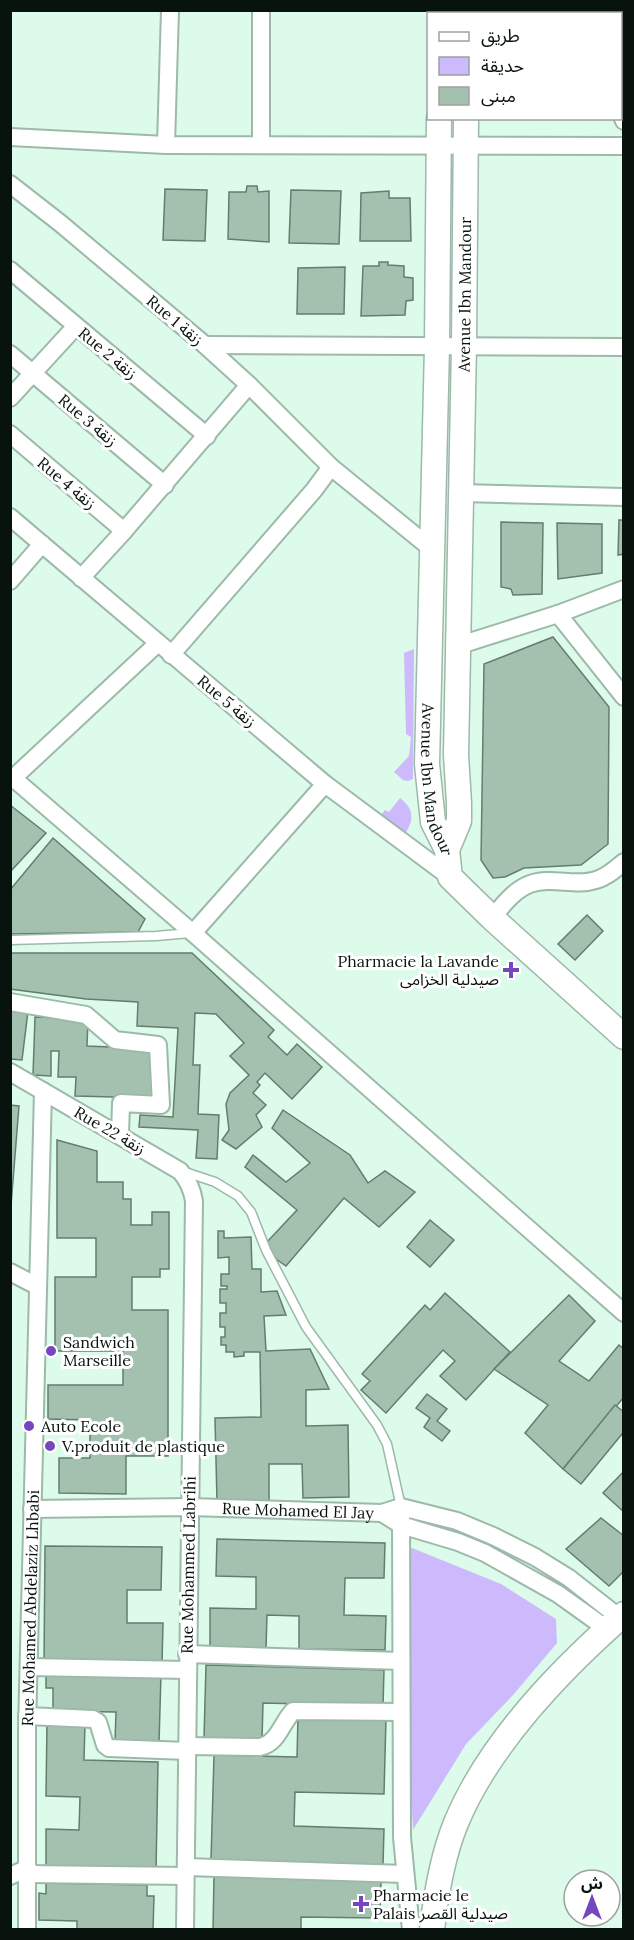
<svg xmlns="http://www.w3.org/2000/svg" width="634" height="1940" viewBox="0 0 634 1940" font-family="Lora,'Noto Sans Arabic',serif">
	<rect width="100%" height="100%" fill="#ddfbea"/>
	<g fill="#ccbafc">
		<path d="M414,649L413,774V779L408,781L403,780L394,772L409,756L411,737L406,734L404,653Z"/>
		<path d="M400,798C413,808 415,818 406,832L395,831L377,820L385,810L389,812Z"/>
		<path d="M412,1548L501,1584L556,1619L557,1643L513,1695L466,1744L413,1830L399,1557Z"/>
	</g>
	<g fill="#a4c1b0" stroke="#637d6f" stroke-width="1.5">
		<path d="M247,186H257L258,192L269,191V242L228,239L229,192H246Z"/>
		<path d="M165,189L207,190L205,241L163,240Z"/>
		<path d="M291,190L341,191L339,244L289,243Z"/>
		<path d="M389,191V198H410L411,241H360L361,193Z"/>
		<path d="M379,262H388V265L404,266V277L413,278V300L406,301L405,315L361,316L363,266H379Z"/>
		<path d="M345,267L344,314H297L298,268Z"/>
		<path d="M619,520H624V554L618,555Z"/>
		<path d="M501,522L543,523L542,594L513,595L511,589L501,587Z"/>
		<path d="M557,523L602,524V573L558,579Z"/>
		<path d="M553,637L609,707L608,844L581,865L524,868L505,877L493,878L481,860L484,664Z"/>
		<path d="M10,805L46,833L10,872Z"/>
		<path d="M53,838L145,919L138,932L10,934V890Z"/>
		<path d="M587,915L603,931L575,960L558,944Z"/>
		<path d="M10,953H192L274,1030L268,1037L287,1055L297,1044L322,1067L292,1099L265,1073L257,1082L260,1085L253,1093L266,1105L256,1115L262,1127L236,1149L222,1140L229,1130L226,1104L230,1093L249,1075L230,1056L244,1043L216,1014L195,1013L193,1065H200L198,1114L219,1115L217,1159L196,1158L198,1130L139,1127L140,1115L173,1117L178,1028L137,1026L138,1002L86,999L10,989Z"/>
		<path d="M10,1009L28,1011L22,1060L10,1059Z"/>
		<path d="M35,1017L88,1019L87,1046L155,1049L153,1098L75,1096L76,1077H58L59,1051H51V1076L33,1075Z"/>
		<path d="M10,1105L19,1106L10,1218Z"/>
		<path d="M283,1110L350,1155L368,1183L385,1171L415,1192L379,1227L344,1198L286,1266L276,1259L266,1243L297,1210L245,1167L253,1155L286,1182L310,1163L272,1128Z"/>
		<path d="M57,1140L97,1151V1182H123V1199H131V1225H152V1212H169V1269H160V1277H132V1310H168V1456H126V1494L59,1493V1458H90V1420L48,1419V1385H123V1351H55V1277H96V1238H57Z"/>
		<path d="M430,1220L454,1240L430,1267L407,1247Z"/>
		<path d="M218,1231H224V1238L251,1237L252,1269H261V1292L277,1291L286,1315L264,1316L266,1351L310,1349L329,1389L306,1390V1426L348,1425L349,1497L303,1498L302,1464H269V1502H217L215,1418L261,1417L260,1352H244V1356L234,1357V1352H226V1345H221V1337H225V1327H220V1313H226V1303H220V1289H227V1286H221V1274H229V1257L218,1258Z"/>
		<path d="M445,1293L510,1352L466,1400L440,1376L455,1361L443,1350L386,1413L361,1390L370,1381L362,1374L425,1305L430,1310Z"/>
		<path d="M569,1295L595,1321L559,1361L589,1381L619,1345L624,1349V1397L563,1469L525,1433L548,1405L494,1369Z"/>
		<path d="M427,1394L447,1409L437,1421L450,1431L442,1441L424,1427L430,1418L416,1408Z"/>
		<path d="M615,1405L624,1412V1435L622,1434L581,1484L563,1469Z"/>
		<path d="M624,1471V1512L603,1493Z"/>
		<path d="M601,1518L624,1536V1571L609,1586L566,1549Z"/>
		<path d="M217,1539L385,1543L384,1578H345L344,1615L386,1616L385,1650L299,1649V1616L267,1615L266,1649L210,1648V1608L256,1609V1577L216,1576Z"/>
		<path d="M45,1546L162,1547L161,1590H127V1623H163L162,1664L44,1663Z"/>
		<path d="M206,1665L384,1670L383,1706L263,1703L262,1740L204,1738Z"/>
		<path d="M46,1672L161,1674L159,1743L115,1742L116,1712L53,1711V1688H46Z"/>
		<path d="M298,1716L386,1718L384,1794L295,1792L294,1826L384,1829L383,1865L211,1860L214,1755L297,1757Z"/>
		<path d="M47,1722L85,1723L84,1760L158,1762L156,1871L46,1869V1829L79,1830L80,1797L46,1796Z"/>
		<path d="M214,1876L381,1879L380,1918L301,1917V1930H213Z"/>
		<path d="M46,1883L147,1885V1896H154L153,1930H77V1921L39,1920V1893L46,1894Z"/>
	</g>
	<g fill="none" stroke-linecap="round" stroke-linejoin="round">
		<g stroke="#9db9a9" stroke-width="11">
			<g id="lane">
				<path d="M10,940L156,936L190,933"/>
				<path d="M185,1172L215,1182L238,1196L251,1212L266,1250L306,1327L377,1425L387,1444L401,1507"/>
			</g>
		</g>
		<g stroke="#9db9a9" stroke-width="20">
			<g id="street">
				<path d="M584,10L585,14"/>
				<path d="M620,112L624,121"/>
				<path d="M10,137L166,145L624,146"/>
				<path d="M166,145L170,10"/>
				<path d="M261,145V10"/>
				<path d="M10,184L60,223L205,345L249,385L331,467L433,550"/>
				<path d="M10,270L207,436"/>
				<path d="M205,345L624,347"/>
				<path d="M10,354L165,485"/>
				<path d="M10,398L76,326"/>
				<path d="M10,434L124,531"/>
				<path d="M461,493L624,497"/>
				<path d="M10,517L325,784L450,877"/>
				<path d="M81,578L124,531L249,385"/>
				<path d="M10,581L42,544"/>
				<path d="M558,614L624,697"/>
				<path d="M457,646L558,614L624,589"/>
				<path d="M171,655L314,490L331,467"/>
				<path d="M13,778L193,933L624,1313"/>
				<path d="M10,781L158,643"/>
				<path d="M492,918C503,905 514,890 530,884C552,876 575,887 596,880C607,877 615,869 624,862"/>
				<path d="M193,933L325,784"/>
				<path d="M10,1002L86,1015L115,1040L158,1045L161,1105L121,1103L120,1135"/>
				<path d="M10,1072L180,1171C188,1180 192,1188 194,1201L185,1930"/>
				<path d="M10,1272L37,1286"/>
				<path id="s1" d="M32,1509L189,1507L382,1513"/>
				<path d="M401,1514L402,1837L411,1930"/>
				<path d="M607,1629L558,1594L485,1553L458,1542L401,1525L382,1513L401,1507L457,1521L493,1536L535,1557L569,1578L620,1618"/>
				<path d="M187,1654L401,1661"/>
				<path d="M29,1667L187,1670"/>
				<path d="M27,1716L93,1719L98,1722L105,1745L109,1748L187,1751"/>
				<path d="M187,1746L260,1747C278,1743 281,1724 293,1711L401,1712"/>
				<path d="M186,1867L405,1874"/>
				<path d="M28,1874L185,1876"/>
				<path d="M10,1876L28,1868"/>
				<path id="s2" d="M27,1930V1729L43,1091"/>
			</g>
		</g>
		<g stroke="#9db9a9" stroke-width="27">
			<g id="secondary">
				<path d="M441,14V10"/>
				<path d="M466,14V10"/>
				<path id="s3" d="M439,118L437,346L427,764L433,822L447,850L450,877L492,918L624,1037"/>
				<path id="s4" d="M447,850L459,821V803L456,755L464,345L466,118"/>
				<path d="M432,1930C436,1894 442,1857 456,1823C488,1745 561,1669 624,1614"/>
			</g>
		</g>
		<use href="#lane" stroke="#fff" stroke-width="8"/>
		<use href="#street" stroke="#fff" stroke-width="16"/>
		<use href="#secondary" stroke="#fff" stroke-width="24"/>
	</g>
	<g fill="#7547bf" stroke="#fff" stroke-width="2">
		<path d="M508 961h6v6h6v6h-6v6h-6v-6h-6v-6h6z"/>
		<circle cx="51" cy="1351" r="6"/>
		<circle cx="29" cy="1426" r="6"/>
		<circle cx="50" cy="1446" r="6"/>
		<path d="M358 1895h6v6h6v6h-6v6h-6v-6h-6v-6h6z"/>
	</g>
	<g text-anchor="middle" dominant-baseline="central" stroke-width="6" stroke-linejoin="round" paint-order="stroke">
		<g font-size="16" fill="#09130d" stroke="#fff">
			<text stroke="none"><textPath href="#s4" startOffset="558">Avenue Ibn Mandour</textPath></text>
			<text transform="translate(175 320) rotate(40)">Rue 1 زنقة</text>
			<text transform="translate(108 353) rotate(40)">Rue 2 زنقة</text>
			<text transform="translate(88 420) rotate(40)">Rue 3 زنقة</text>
			<text transform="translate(67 483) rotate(40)">Rue 4 زنقة</text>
			<text transform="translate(227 701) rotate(40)">Rue 5 زنقة</text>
			<text stroke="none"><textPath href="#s3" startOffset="663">Avenue Ibn Mandour</textPath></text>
			<text transform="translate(110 1130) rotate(30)">Rue 22 زنقة</text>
			<text stroke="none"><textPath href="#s1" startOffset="266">Rue Mohamed El Jay</textPath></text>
			<text transform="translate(188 1565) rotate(-89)">Rue Mohammed Labrihi</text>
			<text stroke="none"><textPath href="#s2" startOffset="322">Rue Mohamed Abdelaziz Lhbabi</textPath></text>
		</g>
		<g font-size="16" fill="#09130d" stroke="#fff" text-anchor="start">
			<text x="499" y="961" text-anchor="end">Pharmacie la Lavande<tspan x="499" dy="18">صيدلية الخزامى</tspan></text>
			<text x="63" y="1342">Sandwich<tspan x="63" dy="18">Marseille</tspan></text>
			<text x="41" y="1426">Auto Ecole</text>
			<text x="62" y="1446">V.produit de plastique</text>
			<text x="373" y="1895">Pharmacie le<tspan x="373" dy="18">Palais صيدلية القصر</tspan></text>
		</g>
	</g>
	<rect width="634" height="1940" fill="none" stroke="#09130d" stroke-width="24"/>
	<rect x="427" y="12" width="195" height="108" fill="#ffffff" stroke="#9da19e" stroke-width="1.5"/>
	<rect x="439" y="32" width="30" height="9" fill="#ffffff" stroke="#9da19e" stroke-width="1.5"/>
	<text x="481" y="42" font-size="18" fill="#09130d">طريق</text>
	<rect x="439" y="57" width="30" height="18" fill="#ccbafc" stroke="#9da19e" stroke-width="1.5"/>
	<text x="481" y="72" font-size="18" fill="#09130d">حديقة</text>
	<rect x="439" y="87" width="30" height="18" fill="#a4c1b0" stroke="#9da19e" stroke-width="1.5"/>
	<text x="481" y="102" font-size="18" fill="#09130d">مبنى</text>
	<g transform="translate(592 1898)"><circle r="28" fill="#ffffff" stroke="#9da19e" stroke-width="1.5"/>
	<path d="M0-4.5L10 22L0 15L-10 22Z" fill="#7547bf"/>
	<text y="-9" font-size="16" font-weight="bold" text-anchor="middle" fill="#09130d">ش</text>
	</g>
</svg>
